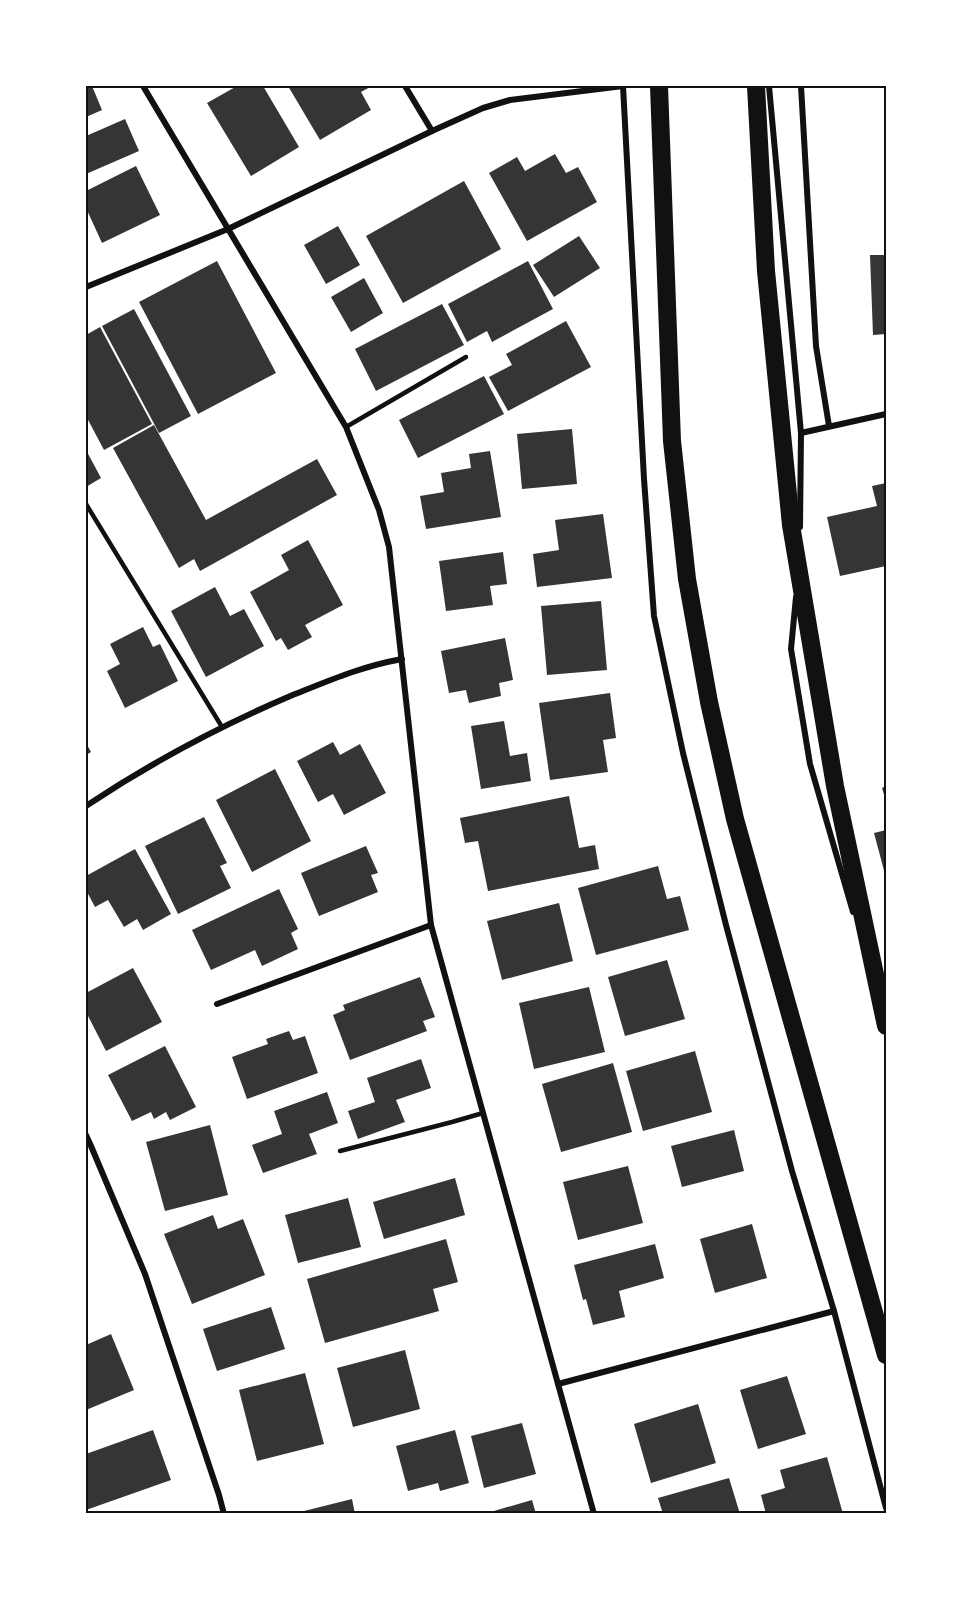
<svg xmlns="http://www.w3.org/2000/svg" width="972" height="1599" viewBox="0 0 972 1599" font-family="Arial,sans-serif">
	<rect width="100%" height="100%" fill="#fff"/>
	<g fill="#353535">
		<path d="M86,86H92L102,110L86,117Z"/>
		<path d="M237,86H263L299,147L251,176L207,103Z"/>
		<path d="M288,86H372L361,92L371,110L320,140Z"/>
		<path d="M125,119L139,151L86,174V136Z"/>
		<path d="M555,154L566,173L578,167L597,202L527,241L489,173L517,157L525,171Z"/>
		<path d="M136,166L160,215L102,243L86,208V191Z"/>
		<path d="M464,181L501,249L403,303L366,236Z"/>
		<path d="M338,226L360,265L326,284L304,245Z"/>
		<path d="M579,236L600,268L554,297L533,265Z"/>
		<path d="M870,255H886V334L873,335Z"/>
		<path d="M217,261L276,373L198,414L139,302Z"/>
		<path d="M528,261L553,309L492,342L487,331L467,342L448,304Z"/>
		<path d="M364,278L383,313L351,332L331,297Z"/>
		<path d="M442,304L464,345L376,391L355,349Z"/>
		<path d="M134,309L191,416L159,433L102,326Z"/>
		<path d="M566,321L591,367L508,411L489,377L512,365L506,354Z"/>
		<path d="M100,327L152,424L104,450L86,416V335Z"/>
		<path d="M484,376L504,414L418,458L399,420Z"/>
		<path d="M154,425L206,520L317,459L337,495L200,571L194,559L179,568L113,448Z"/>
		<path d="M572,429L577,484L522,489L517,434Z"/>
		<path d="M86,450L101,478L86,487Z"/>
		<path d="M490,451L501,517L426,529L420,496L444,492L441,473L471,468L469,454Z"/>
		<path d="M886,483V566L840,576L827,517L877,506L872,486Z"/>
		<path d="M603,514L612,578L537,587L533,554L559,550L555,520Z"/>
		<path d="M308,540L343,605L305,625L312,637L288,650L281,638L276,641L250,592L289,570L281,555Z"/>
		<path d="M503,552L507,584L490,586L493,605L446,611L439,561Z"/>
		<path d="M215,587L230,616L244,609L264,646L206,677L171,611Z"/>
		<path d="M601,601L607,670L547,675L541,606Z"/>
		<path d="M143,627L153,647L160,644L178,681L125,708L107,671L120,664L110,644Z"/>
		<path d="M505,638L513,680L499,683L501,696L469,703L466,690L449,693L441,651Z"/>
		<path d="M610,693L616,738L603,740L608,772L550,780L539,703Z"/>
		<path d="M504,721L510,756L527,753L531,781L481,789L471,726Z"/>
		<path d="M333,742L340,755L360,744L386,793L344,815L333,794L318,802L297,761Z"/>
		<path d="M86,743L91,752L86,755Z"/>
		<path d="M275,769L311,841L252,872L216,800Z"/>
		<path d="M886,786V801L882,788Z"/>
		<path d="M569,796L579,848L595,845L599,869L488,891L478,841L465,843L460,818Z"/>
		<path d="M204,817L227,863L220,866L231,888L178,914L145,846Z"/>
		<path d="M886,830V878L874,833Z"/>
		<path d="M366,846L378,873L371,875L378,892L319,916L301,873Z"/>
		<path d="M135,849L171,914L143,930L137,919L124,927L108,900L95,907L86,890V876Z"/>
		<path d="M658,866L667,899L680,896L689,930L596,955L578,888Z"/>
		<path d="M279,889L298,929L291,933L298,949L262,966L255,950L211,970L192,930Z"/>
		<path d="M559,903L573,961L502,980L487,921Z"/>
		<path d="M667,960L685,1019L625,1036L608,977Z"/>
		<path d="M133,968L162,1022L106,1051L86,1012V993Z"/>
		<path d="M420,977L435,1017L423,1021L427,1031L350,1060L333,1015L345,1010L343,1005Z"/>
		<path d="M589,987L605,1052L534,1069L519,1003Z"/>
		<path d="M289,1031L293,1040L305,1036L318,1073L247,1099L232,1057L268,1044L266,1039Z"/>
		<path d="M165,1046L196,1107L170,1120L166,1112L154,1119L151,1112L132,1121L108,1075Z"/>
		<path d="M695,1051L712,1112L643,1131L626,1071Z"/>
		<path d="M421,1059L431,1088L396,1100L405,1122L358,1139L348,1111L375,1102L367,1078Z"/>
		<path d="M613,1063L632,1132L561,1152L542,1084Z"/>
		<path d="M327,1092L338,1123L309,1134L317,1154L263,1173L252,1145L282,1134L274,1111Z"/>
		<path d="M210,1125L228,1195L165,1211L146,1142Z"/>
		<path d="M734,1130L744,1171L682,1187L671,1146Z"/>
		<path d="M628,1166L643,1223L578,1240L563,1182Z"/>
		<path d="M455,1178L465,1215L384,1239L373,1202Z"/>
		<path d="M348,1198L361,1247L298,1263L285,1215Z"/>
		<path d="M213,1215L218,1229L243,1219L265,1275L192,1304L164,1234Z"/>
		<path d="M752,1224L767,1278L715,1293L700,1239Z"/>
		<path d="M446,1239L458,1282L433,1289L439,1311L325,1343L307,1279Z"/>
		<path d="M655,1244L664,1278L619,1291L625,1317L593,1325L586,1299L583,1300L574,1265Z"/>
		<path d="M271,1307L285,1349L217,1371L203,1329Z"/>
		<path d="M111,1334L134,1390L86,1410V1345Z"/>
		<path d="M405,1350L420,1409L353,1427L337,1368Z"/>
		<path d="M305,1373L324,1444L257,1461L239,1390Z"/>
		<path d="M787,1376L806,1434L758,1449L740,1390Z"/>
		<path d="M698,1404L716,1463L651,1483L634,1424Z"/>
		<path d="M522,1423L536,1474L484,1488L471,1436Z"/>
		<path d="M153,1430L171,1480L86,1510V1454Z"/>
		<path d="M455,1430L469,1483L440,1491L438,1483L408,1491L396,1446Z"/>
		<path d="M827,1457L843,1514H766L761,1495L785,1488L780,1470Z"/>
		<path d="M729,1478L740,1514H663L658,1498Z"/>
		<path d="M352,1499L355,1514H296V1513Z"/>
		<path d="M532,1500L536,1514H488L487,1513Z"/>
	</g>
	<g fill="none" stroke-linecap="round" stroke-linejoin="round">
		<g stroke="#111" stroke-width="4.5">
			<path d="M346,427L466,357"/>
			<path d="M86,504L222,727"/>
			<path d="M340,1151L452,1122L483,1113"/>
		</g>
		<g stroke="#111" stroke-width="6">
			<path d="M143,86L346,427L379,510L389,547L431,925L594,1514"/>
			<path d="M405,86L432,131"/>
			<path d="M623,86L644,479L654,616L683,753L726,925L792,1171L834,1311L886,1508"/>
			<path d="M769,86L801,433L800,527"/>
			<path d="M801,86L816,346L829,426"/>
			<path d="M86,287L228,229L432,131L483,108L510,100L623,86"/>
			<path d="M801,433L886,414"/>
			<path d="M796,597L791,649L810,764L853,912"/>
			<path d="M86,806C149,764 218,727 288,697C328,681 359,667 402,659"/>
			<path d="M217,1004L431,925"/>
			<path d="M86,1135L91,1146L145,1274L219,1495L224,1514"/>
			<path d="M558,1384L834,1311"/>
		</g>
		<g stroke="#111" stroke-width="18">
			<path d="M659,86L672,441L687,579L709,702L735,819L886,1355"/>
			<path d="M756,86L766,271L791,525L835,786L886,1026"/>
		</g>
	</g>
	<rect width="972" height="1599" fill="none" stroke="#ffffff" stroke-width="174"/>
	<rect x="87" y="87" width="798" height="1425" fill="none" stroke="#111" stroke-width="2"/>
</svg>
